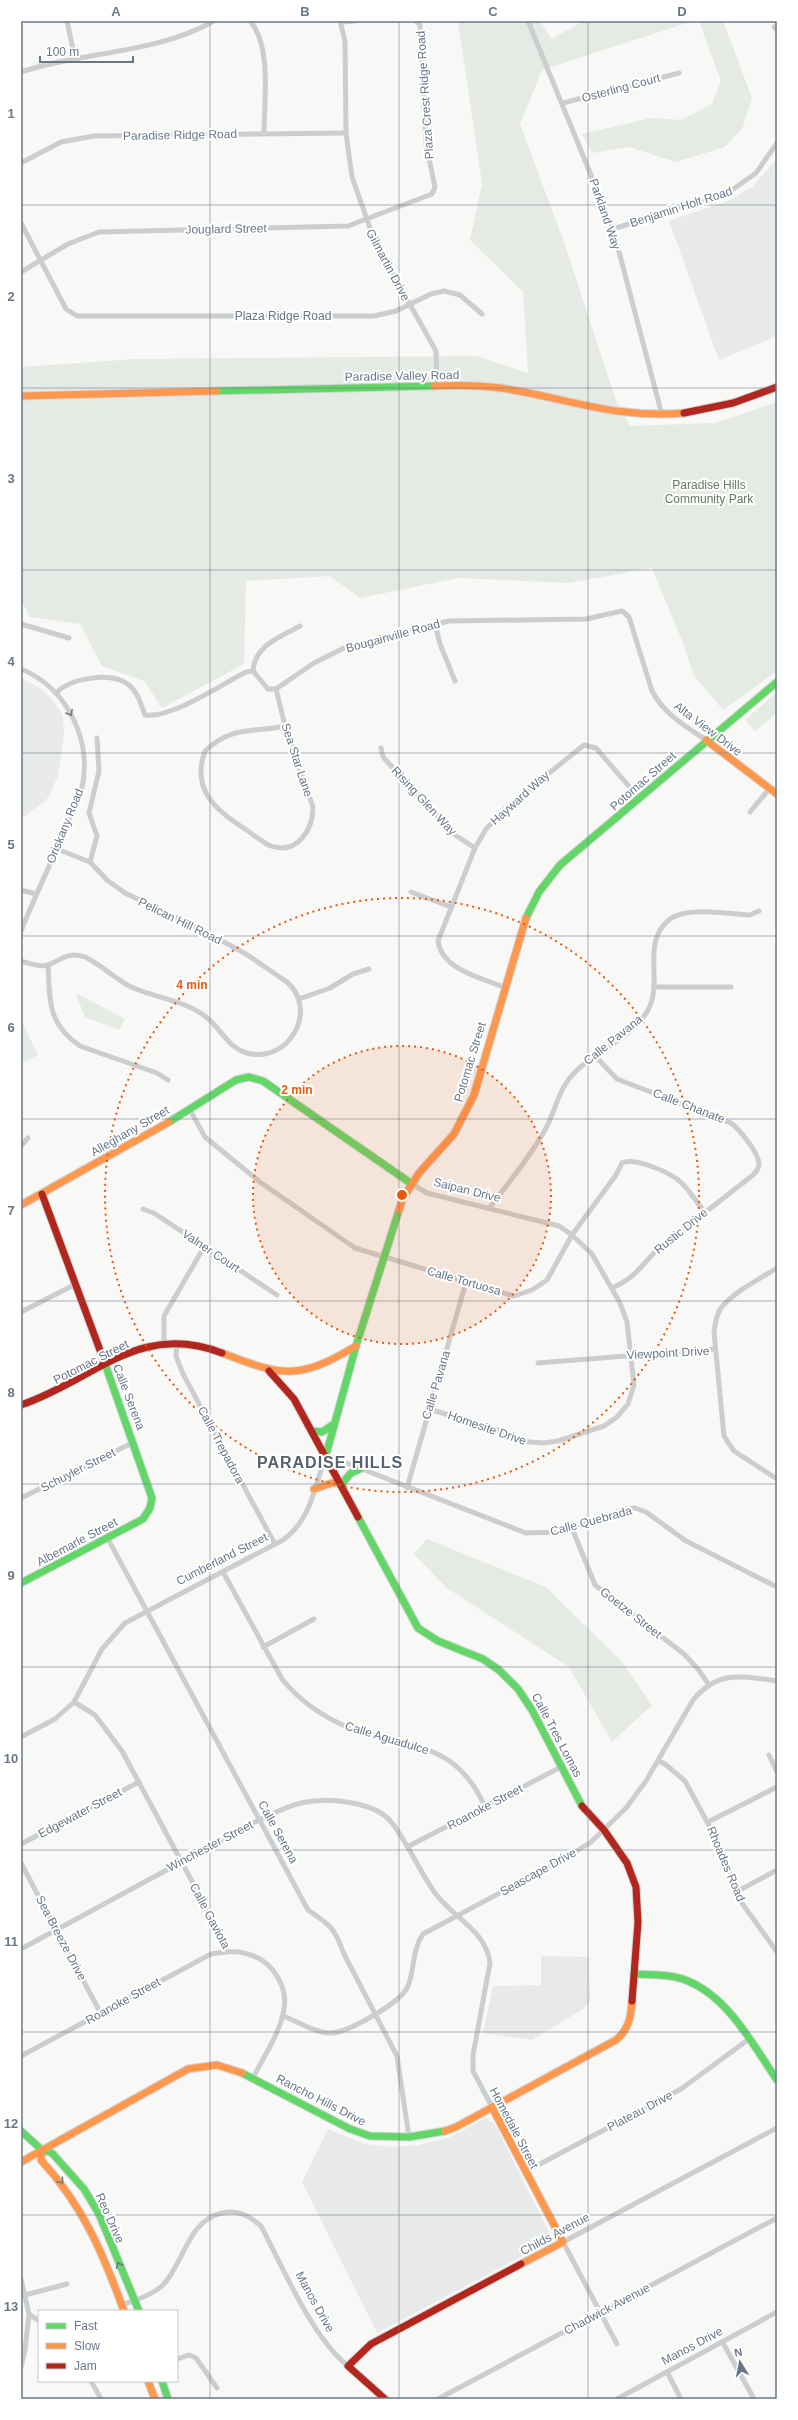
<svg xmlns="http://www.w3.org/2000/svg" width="798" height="2420" viewBox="0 0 798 2420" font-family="Arial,sans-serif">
	<rect width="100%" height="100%" fill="#f8f8f7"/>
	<g fill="#e8e9e9">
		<path d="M777,159V336L719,360L669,221L728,201L752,187Z"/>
		<path d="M21,678L38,687L52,699L63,716L64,734L58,776L48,798L21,819Z"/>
		<path d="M541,1956L589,1957L590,2001L583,2009L532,2040L483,2033L493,1986L541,1985Z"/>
		<path d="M486,2118L495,2124L553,2240L377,2333L302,2182L328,2129L362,2143L389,2147L418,2145L450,2137Z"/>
	</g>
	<g fill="#e6eae4">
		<path d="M458,21H540L552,39L583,21H693L542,70L520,124L565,245L615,398L630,426L716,423L777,402V671L723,710L694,676L683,643L652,568L568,583L458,578L360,598L330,576L246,581L244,664L162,708L144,681L102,666L80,624L30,617L21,600V367L136,359L476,356L528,373L523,292L470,240L482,184Z"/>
		<path d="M699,21H723L752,98L743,127L725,147L676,162L629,147L592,153L582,134L651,118L681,120L712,104L721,81Z"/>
		<path d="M777,692V713L755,731L745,720Z"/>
		<path d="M78,994L125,1019L119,1030L85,1017L77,997Z"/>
		<path d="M21,1020L38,1055L21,1063Z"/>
		<path d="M427,1539L546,1587L622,1662L652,1705L612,1742L569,1667L447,1588L414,1554Z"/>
	</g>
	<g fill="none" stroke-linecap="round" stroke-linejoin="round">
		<g stroke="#d5d6d7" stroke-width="9">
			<g id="fast">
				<path d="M217,391L434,386"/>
				<path d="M526,918L539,892L560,865L777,682"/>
				<path d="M169,1122L236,1080L249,1077L263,1081L412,1184"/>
				<path d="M312,1431L322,1432L334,1424"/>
				<path d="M326,1455L356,1346L399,1210"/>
				<path d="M341,1485L351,1473L360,1469"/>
				<path d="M358,1517L418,1628L438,1641L483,1659L499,1670L518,1689L532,1710L582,1806"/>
				<path d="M21,1583L143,1519L150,1508L152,1498L104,1361"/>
				<path d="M634,1974C652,1975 672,1974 688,1981C729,1998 753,2045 777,2080"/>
				<path d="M242,2073L350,2129L370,2136L409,2137L445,2131"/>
				<path d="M21,2131L42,2150L52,2153L84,2189L99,2214L139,2311"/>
				<path d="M162,2381L168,2399"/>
			</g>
		</g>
		<g stroke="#d5d6d7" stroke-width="9">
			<g id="slow">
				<path d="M434,386C456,385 478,385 501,388C567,398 614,419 684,413"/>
				<path d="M21,396L217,391"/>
				<path d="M706,740L777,794"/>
				<path d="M21,1205L169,1122"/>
				<path d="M399,1210L402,1200L419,1173L454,1134L474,1095L526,918"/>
				<path d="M222,1353C282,1376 298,1381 356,1346"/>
				<path d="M314,1489L332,1483H340"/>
				<path d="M492,2107L563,2242L521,2264"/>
				<path d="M445,2131L456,2127L616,2040C629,2029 631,2017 632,2001"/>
				<path d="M42,2150L41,2160C83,2206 103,2253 124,2311"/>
				<path d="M21,2162L188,2069L217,2065L242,2073"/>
				<path d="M148,2381L155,2399"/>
			</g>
		</g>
		<g stroke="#d5d6d7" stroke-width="9">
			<g id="jam">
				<path d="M684,413L733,403L777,387"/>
				<path d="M42,1194L104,1361"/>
				<path d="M269,1371L294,1399L358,1517"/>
				<path d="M21,1405C95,1380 138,1321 222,1353"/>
				<path d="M582,1806L604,1830L627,1863L636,1887L638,1922L632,2001"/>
				<path d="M385,2399L348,2366L371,2344L521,2264"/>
			</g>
		</g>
		<g stroke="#cccdce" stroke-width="5">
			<path d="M67,21L75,59"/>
			<path d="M250,21C272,46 264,101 264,134"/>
			<path d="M340,21L345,41L346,133L352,177L375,242L436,351L437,385"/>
			<path d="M528,21L613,229L662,415"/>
			<path d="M341,22L355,21"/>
			<path d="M774,27L777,30"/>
			<path d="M21,72C83,51 156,54 214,21"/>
			<path d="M563,103L679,73"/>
			<path d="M21,163L61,142L94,136L346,133"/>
			<path d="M21,223L66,309L77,316H374L396,311L431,294L444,291L460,295L482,314"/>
			<path d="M613,229L729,192L756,173L777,143"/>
			<path d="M21,272L68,244L99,232L348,226L432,194L435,187L426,144L420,25L416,21"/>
			<path d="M21,624L69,638"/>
			<path d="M435,624L440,644L455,681"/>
			<path d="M21,669C68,688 94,743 81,792C77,804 70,816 66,828C51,863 35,896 21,931"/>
			<path d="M253,671C255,645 279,638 300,626"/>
			<path d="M276,689L285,726L313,807C313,829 298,855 271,846C263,843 253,834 245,829C215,810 191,789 205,751C232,725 254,733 285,726"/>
			<path d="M56,693C71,678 111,671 129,685C138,692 141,705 145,715C173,718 220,685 246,672L253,671L268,689H276L314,663L344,648L449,621L586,619L622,611L629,617L652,691C664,714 685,726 706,740"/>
			<path d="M381,748L383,757L455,835L475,848"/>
			<path d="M750,812L770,788"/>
			<path d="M90,862L97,836L89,813L99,771L97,738"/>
			<path d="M21,890L36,894"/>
			<path d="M411,892L451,907"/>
			<path d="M21,961C28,963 41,968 48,965C62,960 67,951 85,957C99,963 115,979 131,987C154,997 181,1000 202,1014C220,1025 226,1047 247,1053C289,1064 319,1010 287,982L246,954L200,929L125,893L107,880L90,862L57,849"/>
			<path d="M48,965C50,1001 47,1023 80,1046L157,1073L168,1080"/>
			<path d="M503,987C480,977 442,970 438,941L475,848L486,829L507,807L584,745L596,748L640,799"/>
			<path d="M654,987H731"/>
			<path d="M299,999L330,988L353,974L369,969"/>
			<path d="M595,1056L617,1079L731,1123C739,1129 759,1153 759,1164C759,1169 756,1172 753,1175L657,1250C639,1268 635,1278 612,1288"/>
			<path d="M190,1110L205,1137L260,1182L355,1248L514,1296L532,1290L547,1280L572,1235L616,1175L622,1163C633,1157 666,1171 677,1179C688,1187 696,1202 705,1212"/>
			<path d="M21,1146L28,1138"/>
			<path d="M412,1184L427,1193L559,1226L572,1235L592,1254L620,1303L627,1322L634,1385L628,1404L617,1417L604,1426L558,1441L544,1443L529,1442L508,1436L498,1430L429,1409"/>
			<path d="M490,1207C509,1182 531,1156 546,1128C555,1112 557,1094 569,1079C590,1052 631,1041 648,1010C664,981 640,942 670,919C688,906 729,914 750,915L759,911"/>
			<path d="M143,1209L154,1213L277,1295"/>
			<path d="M777,1268C761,1278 732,1293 721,1308C716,1315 715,1324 714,1332L724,1436L734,1451L777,1479"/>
			<path d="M21,1312L76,1284"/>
			<path d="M164,1343V1316L204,1247"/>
			<path d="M177,1343L176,1356L183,1374L275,1544"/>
			<path d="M538,1363L714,1349"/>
			<path d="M407,1488L466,1282"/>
			<path d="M21,1498L134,1442"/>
			<path d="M572,1528L595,1585L684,1654L698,1669L709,1685"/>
			<path d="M108,1539L308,1910C329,1924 335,1928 343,1952L397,2056L409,2137"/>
			<path d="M223,1572L282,1679C299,1700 320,1715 345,1726C405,1750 454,1737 485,1807"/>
			<path d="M263,1647L314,1619"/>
			<path d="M74,1702L95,1715L122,1751L194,1885L227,1952"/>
			<path d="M21,1737L55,1719L74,1702L102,1649L125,1623L283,1540C312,1519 314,1487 326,1455L526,1533L558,1532L625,1509L635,1508L646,1512L686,1541L777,1587"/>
			<path d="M769,1755L777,1772"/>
			<path d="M658,1761L665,1764L685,1781L719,1844L739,1899L777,1952"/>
			<path d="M708,1822L777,1787"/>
			<path d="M21,1844L139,1782"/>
			<path d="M409,1846L561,1767"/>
			<path d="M21,1863L100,2012"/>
			<path d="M736,1892L777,1870"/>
			<path d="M21,1949L259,1820C273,1814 287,1806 301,1803C326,1797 376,1801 392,1823C409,1845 419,1871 435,1893C453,1918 486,1930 490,1963L473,2055V2071L492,2107"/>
			<path d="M283,2016C297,2021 317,2034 332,2033C349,2032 402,2002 408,1986C415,1969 412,1949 423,1934L567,1857L591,1842L626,1808L646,1781L693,1700C718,1670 742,1676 777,1681"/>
			<path d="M21,2056L211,1954C223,1952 236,1950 248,1954C273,1961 290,1988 283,2014C278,2036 263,2058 253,2078"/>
			<path d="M525,2172L681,2089L749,2039"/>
			<path d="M21,2279L29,2314L25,2350L21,2367"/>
			<path d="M25,2295L67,2284"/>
			<path d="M121,2305C135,2301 152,2295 163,2285C184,2263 188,2220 222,2213C238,2209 249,2216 261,2226C284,2269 311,2336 348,2366"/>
			<path d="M29,2314L39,2321"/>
			<path d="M723,2343L754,2399"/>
			<path d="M617,2344L563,2242L777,2128"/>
			<path d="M177,2359L189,2355L196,2358L217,2388"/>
			<path d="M667,2372L681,2399"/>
			<path d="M91,2381L101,2399"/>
			<path d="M438,2399L777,2218"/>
			<path d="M617,2399L777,2312"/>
		</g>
		<use href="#fast" stroke="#63d668" stroke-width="7"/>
		<use href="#slow" stroke="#ff974d" stroke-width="7"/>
		<use href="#jam" stroke="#b3261e" stroke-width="7"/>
	</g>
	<defs><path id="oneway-chevron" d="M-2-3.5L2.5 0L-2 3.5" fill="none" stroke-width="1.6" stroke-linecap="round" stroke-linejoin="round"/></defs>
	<use stroke="#6c7b8b" href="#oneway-chevron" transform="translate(70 713) rotate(61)"/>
	<g stroke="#677787">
		<use href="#oneway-chevron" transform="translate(61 2181) rotate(50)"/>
		<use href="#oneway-chevron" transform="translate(119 2265) rotate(-114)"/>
	</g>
	<path fill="none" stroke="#677787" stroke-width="1" stroke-opacity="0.55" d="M210,21V2399M399,21V2399M588,21V2399M21,205H777M21,388H777M21,570H777M21,753H777M21,936H777M21,1119H777M21,1301H777M21,1484H777M21,1667H777M21,1850H777M21,2032H777M21,2215H777"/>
	<circle cx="402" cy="1195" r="149" fill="#e8590c" fill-opacity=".12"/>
	<g fill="none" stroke="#e8590c" stroke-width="2" stroke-dasharray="2 4">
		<circle cx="402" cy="1195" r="149"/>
		<circle cx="402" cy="1195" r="297"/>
	</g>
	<g text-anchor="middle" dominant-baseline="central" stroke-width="4" stroke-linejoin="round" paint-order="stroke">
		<g font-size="12" fill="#677787" stroke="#fff">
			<text transform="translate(621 88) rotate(-15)">Osterling Court</text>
			<text transform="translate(425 95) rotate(-94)">Plaza Crest Ridge Road</text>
			<text transform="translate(180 135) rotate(-1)">Paradise Ridge Road</text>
			<text transform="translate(681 207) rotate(-18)">Benjamin Holt Road</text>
			<text transform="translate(605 214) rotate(71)">Parkland Way</text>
			<text transform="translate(226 229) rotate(-1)">Jouglard Street</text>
			<text transform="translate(388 265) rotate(62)">Gilmartin Drive</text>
			<text x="283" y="316">Plaza Ridge Road</text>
			<text transform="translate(402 376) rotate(-1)">Paradise Valley Road</text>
			<text transform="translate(393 636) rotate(-15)">Bougainville Road</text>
			<text transform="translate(708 729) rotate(37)">Alta View Drive</text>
			<text transform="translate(297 760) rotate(72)">Sea Star Lane</text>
			<text transform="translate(643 781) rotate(-41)">Potomac Street</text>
			<text transform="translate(520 798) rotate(-42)">Hayward Way</text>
			<text transform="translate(424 801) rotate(47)">Rising Glen Way</text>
			<text transform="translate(65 826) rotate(-68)">Oriskany Road</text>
			<text transform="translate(180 921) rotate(26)">Pelican Hill Road</text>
			<text transform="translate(613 1040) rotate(-39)">Calle Pavana</text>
			<text transform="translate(470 1062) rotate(-73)">Potomac Street</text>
			<text transform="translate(689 1106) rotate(21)">Calle Chanate</text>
			<text transform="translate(130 1131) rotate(-30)">Alleghany Street</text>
			<text transform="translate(467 1190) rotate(14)">Saipan Drive</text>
			<text transform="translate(681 1231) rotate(-39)">Rustic Drive</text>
			<text transform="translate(211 1251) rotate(34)">Valner Court</text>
			<text transform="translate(464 1281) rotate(16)">Calle Tortuosa</text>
			<text transform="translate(668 1353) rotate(-3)">Viewpoint Drive</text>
			<text transform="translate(91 1362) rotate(-27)">Potomac Street</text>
			<text transform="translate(436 1385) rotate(-73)">Calle Pavana</text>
			<text transform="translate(129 1397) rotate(69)">Calle Serena</text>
			<text transform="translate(487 1428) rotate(19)">Homesite Drive</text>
			<text transform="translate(221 1445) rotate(62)">Calle Trepadora</text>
			<text transform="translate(78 1470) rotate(-27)">Schuyler Street</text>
			<text transform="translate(591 1521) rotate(-15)">Calle Quebrada</text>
			<text transform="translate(77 1542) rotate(-28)">Albemarle Street</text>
			<text transform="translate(222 1559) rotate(-27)">Cumberland Street</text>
			<text transform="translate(631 1613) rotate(38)">Goetze Street</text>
			<text transform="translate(557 1735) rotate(62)">Calle Tres Lomas</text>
			<text transform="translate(387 1738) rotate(17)">Calle Aguadulce</text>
			<text transform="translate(485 1807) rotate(-28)">Roanoke Street</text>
			<text transform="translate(80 1813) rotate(-28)">Edgewater Street</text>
			<text transform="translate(278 1832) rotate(61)">Calle Serena</text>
			<text transform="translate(210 1846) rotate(-28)">Winchester Street</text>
			<text transform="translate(726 1864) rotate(67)">Rhoades Road</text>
			<text transform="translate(538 1872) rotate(-29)">Seascape Drive</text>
			<text transform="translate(210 1916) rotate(62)">Calle Gaviota</text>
			<text transform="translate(61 1938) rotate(62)">Sea Breeze Drive</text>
			<text transform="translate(123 2001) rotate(-29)">Roanoke Street</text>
			<text transform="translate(321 2100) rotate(27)">Rancho Hills Drive</text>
			<text transform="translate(640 2111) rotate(-28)">Plateau Drive</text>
			<text transform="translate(514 2128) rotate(62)">Homedale Street</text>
			<text transform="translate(110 2218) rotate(66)">Reo Drive</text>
			<text transform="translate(555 2234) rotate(-28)">Childs Avenue</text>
			<text transform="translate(315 2302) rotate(61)">Manos Drive</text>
			<text transform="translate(607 2309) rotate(-28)">Chadwick Avenue</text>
			<text transform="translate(692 2346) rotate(-28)">Manos Drive</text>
		</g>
		<g font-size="12" fill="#667962" stroke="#fff">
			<text x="709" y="485">Paradise Hills<tspan x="709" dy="14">Community Park</tspan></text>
		</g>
		<g font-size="16" font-weight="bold" letter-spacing="1" fill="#55616c" stroke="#fff">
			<text x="330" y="1462">PARADISE HILLS</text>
		</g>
	</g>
	<circle cx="402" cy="1195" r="6" fill="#e8590c" stroke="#fff" stroke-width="2"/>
	<g font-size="12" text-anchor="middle" font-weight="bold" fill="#e8590c" stroke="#fff" stroke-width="4" stroke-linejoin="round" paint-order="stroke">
		<text x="192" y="989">4 min</text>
		<text x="297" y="1094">2 min</text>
	</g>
	<rect width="798" height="2420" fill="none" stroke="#ffffff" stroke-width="44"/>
	<rect x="38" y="2310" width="140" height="72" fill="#ffffff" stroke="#c2c9cf"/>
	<rect x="46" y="2323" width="20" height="6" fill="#63d668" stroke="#c2c9cf"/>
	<text x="74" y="2330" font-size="12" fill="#677787">Fast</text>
	<rect x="46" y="2343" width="20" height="6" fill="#ff974d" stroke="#c2c9cf"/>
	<text x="74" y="2350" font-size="12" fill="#677787">Slow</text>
	<rect x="46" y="2363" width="20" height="6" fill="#b3261e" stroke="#c2c9cf"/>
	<text x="74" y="2370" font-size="12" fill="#677787">Jam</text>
	<g transform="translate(740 2362) rotate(350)" stroke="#ffffff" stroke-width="3" paint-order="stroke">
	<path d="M0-3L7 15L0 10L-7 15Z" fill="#677787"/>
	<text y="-6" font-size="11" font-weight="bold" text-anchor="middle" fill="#677787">N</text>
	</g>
	<path d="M40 56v6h93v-6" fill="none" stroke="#677787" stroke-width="2"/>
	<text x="46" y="56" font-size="12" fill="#677787" stroke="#ffffff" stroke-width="3" paint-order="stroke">100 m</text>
	<rect x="22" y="22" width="754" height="2376" fill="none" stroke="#677787" stroke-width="1.5"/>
	<g font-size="13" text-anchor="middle" font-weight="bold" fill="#677787">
		<text x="116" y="16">A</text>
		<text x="305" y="16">B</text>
		<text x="493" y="16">C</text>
		<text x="682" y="16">D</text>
		<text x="11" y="118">1</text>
		<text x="11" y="301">2</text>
		<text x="11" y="483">3</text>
		<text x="11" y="666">4</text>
		<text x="11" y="849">5</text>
		<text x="11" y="1032">6</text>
		<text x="11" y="1215">7</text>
		<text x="11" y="1397">8</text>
		<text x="11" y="1580">9</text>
		<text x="11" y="1763">10</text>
		<text x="11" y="1946">11</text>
		<text x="11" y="2128">12</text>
		<text x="11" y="2311">13</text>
	</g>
</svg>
